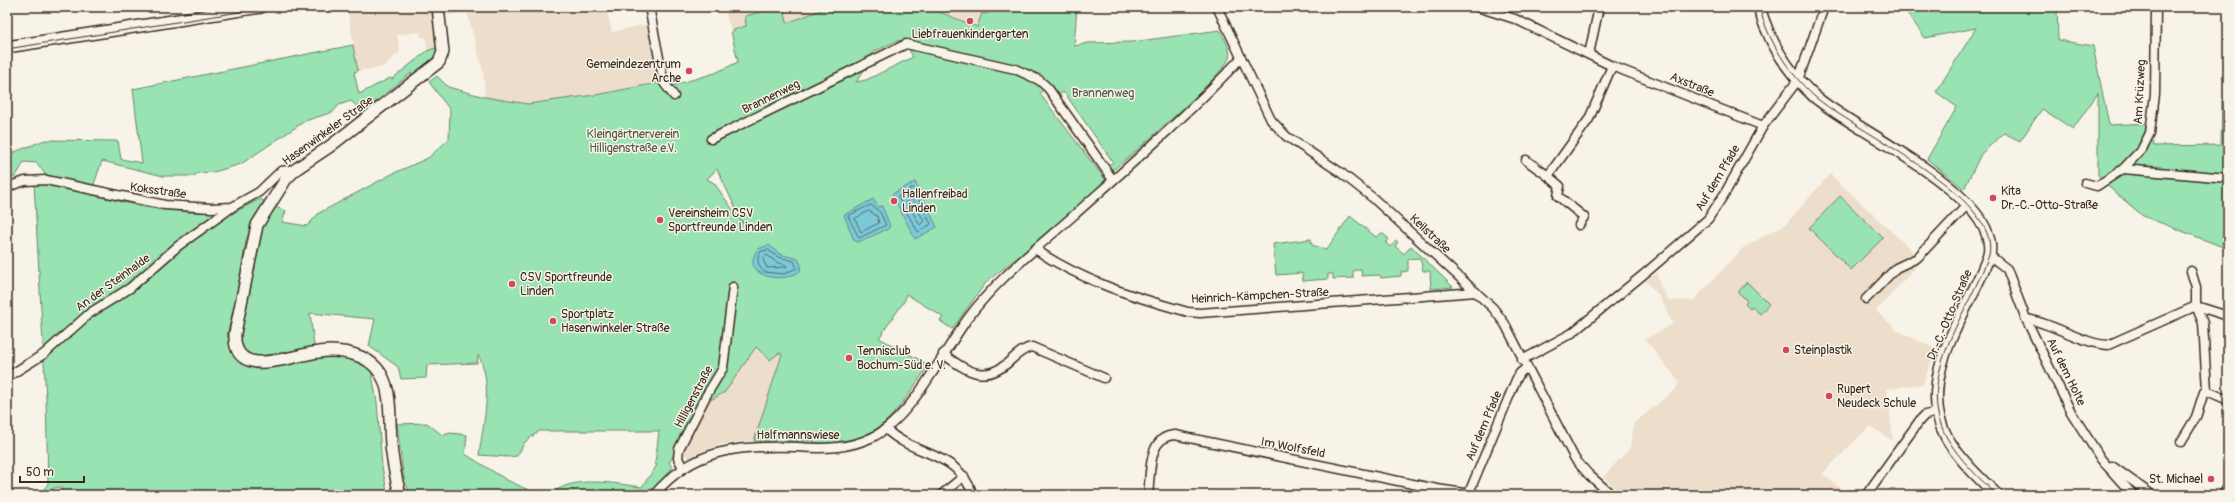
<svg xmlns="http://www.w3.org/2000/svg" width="2235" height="502" viewBox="0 0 2235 502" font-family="Pangolin,sans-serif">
	<rect width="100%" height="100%" fill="#f7f3e8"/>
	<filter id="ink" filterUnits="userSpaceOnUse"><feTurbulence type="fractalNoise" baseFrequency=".025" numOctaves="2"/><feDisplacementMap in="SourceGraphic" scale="8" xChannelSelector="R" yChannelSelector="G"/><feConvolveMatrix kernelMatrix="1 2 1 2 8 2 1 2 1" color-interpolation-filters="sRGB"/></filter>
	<g filter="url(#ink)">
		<g fill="#ecdeca">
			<path d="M347,7H606L612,32L648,24L659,82L601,94L544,103H514L485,97L483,71L467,12L434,17L438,47L427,51L426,38L421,37L420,32L397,35L400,52L383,67L358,71Z"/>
			<path d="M724,7H779L745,16L746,26L731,31Z"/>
			<path d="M784,7H829L787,23Z"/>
			<path d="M927,7H995L977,27Z"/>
			<path d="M1830,174L1922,260L1876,311L1898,331L1936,349L1923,384L1887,389L1893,441L1870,426L1822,474L1849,495H1623L1603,477L1630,448L1634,423L1675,390L1679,382L1645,339L1673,324L1659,296L1646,281L1657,273L1660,286L1669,301L1694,300L1743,248L1786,224Z"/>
			<path d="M740,297L786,340L754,441L718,445L689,458L682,454L706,401Z"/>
		</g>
		<g fill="#99e2b1" stroke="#6a8668" fill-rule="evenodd">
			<path d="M779,7H784L787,23L829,7H927L977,27L982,13L987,14L995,7H1077L1074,46L1088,43L1132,42L1220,30C1224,39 1232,49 1229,58C1226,73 1131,156 1113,170L1107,166L1113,162L1066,95L1063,92L1058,96L1047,84L1040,94L1107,182L1033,246L987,281L952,329L940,321L943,317L906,294L905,300L879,338L929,365C895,413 881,446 814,443V441H754L782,354L779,353L770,360L756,347L725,392L707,402L669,463L673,467L649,495H551C570,474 617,484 642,487L657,465L655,464L659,431H539L525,442L517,456L508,457L479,455C483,424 494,383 478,355L477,363L427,365L426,378L401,379L398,367L369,346L375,319L310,313L314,346L265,358L253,356L244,350L239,342L248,295L259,248C255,234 266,217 273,206L286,211L282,222L307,226L319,213L392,174L428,158L449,139L450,110L429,82L437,76L448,87L485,97L528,104L601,94L662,82L671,86L715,73L738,62L731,31L746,26L745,16ZM904,40L913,57L866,80L856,82L867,66L873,52L897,41ZM717,169L743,224L714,183L707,179Z"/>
			<path d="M1903,7H2057L2058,40L2093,46L2109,125L2149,123L2154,146L2221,145L2222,98H2228V249L2143,216L2111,189L2098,175V93L2073,129L2042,109L2020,141L2004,133L1981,154L1964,189L1927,159L1957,107L1936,92L1976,28L1925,38Z"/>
			<path d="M353,45L358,71L354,72L359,94L390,78L392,79L427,51L438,47L433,58L413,76L411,73L373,104L369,101L359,108L351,101L339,105L333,112L305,121L241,164L214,172L198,173L194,176H163L102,161L93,187L47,177L37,163L24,162L16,176L7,181V155L45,140L118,141L121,159L142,163L133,89Z"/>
			<path d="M34,183L70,189L143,207L189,212L233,213L260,199L264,201L246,240L238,292L227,335L234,352L251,366L266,368L325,356L344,357L357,361L371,369L377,402L382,467L388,495H62V487L53,488V494L39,495L48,484L46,398Z"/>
			<path d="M1840,196L1883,238L1851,270L1809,228Z"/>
			<path d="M1350,216L1376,237L1382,233L1389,239L1386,243L1390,247L1396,241L1398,242L1395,246L1404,254L1411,246L1453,287L1431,289L1430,271H1423L1420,258L1408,259V271L1401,272V276L1381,278L1380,275L1362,276L1361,269L1353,271V278L1333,279V274H1328V279L1303,281L1302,273L1276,275L1273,244L1311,239L1312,245L1326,250Z"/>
			<path d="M1747,282L1769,304L1760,314L1752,307L1750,309L1745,304L1747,301L1738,292Z"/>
			<path d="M427,423L442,435L451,433L467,435L465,454L507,480L539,495H410L403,474L397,424Z"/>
		</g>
		<g fill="#7bcad9" stroke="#618a8e">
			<path d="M915,182L937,227L915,239L892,194Z"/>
			<path d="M873,199L878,207L882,206L890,226L888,229L858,242L854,240L844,215Z"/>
			<path d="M769,245L780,254L798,259L801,265L800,271C782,286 738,275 758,249Z"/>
		</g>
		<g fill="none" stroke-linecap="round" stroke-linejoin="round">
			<g stroke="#556a69" stroke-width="1">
				<path d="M912,188L914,189L931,224L918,232L898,197Z"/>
				<path d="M910,195L924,221L920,225L905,199Z"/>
				<path d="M871,205L880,212L886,225L859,238L848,216Z"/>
				<path d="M869,211L877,216L879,223L861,232L855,219Z"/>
				<path d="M768,250L778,257L794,261L797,268L784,274L764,272C758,266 756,259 760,252Z"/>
				<path d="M767,255L776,262L786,265L787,267L767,268L763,259Z"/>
			</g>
			<g stroke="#3b2a1e" stroke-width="11">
				<g id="street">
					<path d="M649,7L664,83L674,96"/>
					<path d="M1217,7L1271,120L1286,136L1340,172L1373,198L1493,308L1505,324L1575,459L1589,475L1612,495"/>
					<path d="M1477,7L1515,19L1612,66L1763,126"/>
					<path d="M1589,54L1599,7"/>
					<path d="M711,139L906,44L1015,69L1039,80L1048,88L1113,180"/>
					<path d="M1526,160L1548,176L1589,119L1612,66"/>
					<path d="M2123,169L2228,178"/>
					<path d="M1548,176L1560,186L1558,196L1584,217L1579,225"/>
					<path d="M2085,183L2097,186L2123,169L2142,149L2150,133L2155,94L2156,7"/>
					<path d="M7,187L25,181L46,180L165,205L211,208L232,207L259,192L281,171L296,169"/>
					<path d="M1035,249C1081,281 1134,297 1188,312L1200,313L1476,292"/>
					<path d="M1989,255L2007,269L2026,319L2071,412L2101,459L2133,495"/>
					<path d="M1866,299L1896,268L1917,258L1967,205"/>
					<path d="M2026,319C2053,323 2083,344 2108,345L2196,306L2228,316"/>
					<path d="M943,354C968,372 986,385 1012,359C1018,354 1024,348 1032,347L1104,378"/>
					<path d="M1522,360L1572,333L1649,270L1708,219L1725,193L1763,126L1798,80L1824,7"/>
					<path d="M7,377L44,354L90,313L130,288L178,246L231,208"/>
					<path d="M2207,391L2228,400"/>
					<path d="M886,429C914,457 958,450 973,495"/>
					<path d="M2181,442L2196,417L2204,392L2207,391L2203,323L2196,306V287L2191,271"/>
					<path d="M2112,466L2152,495"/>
					<path d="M683,468L678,458L679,449L706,396L723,368L733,287"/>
					<path d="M654,495C693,448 740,445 797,447C824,449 848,449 873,437C912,417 942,354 968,318C997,279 1037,248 1073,216C1130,165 1189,114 1241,58"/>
					<path d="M941,495L964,476"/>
					<path d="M1148,495C1151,474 1147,436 1175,435L1437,489L1478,495"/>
					<path d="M1468,495L1516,380L1520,373L1526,368"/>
					<path d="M1866,495L1920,420L1925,415L1938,412"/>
					<path d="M2223,495L2228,487"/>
				</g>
			</g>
			<g stroke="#3b2a1e" stroke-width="14">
				<g id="secondary">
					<path d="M1759,7C1769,42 1788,72 1814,96C1852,130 2002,196 1989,255C1970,311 1913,377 1947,438C1959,459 1979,478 1997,495"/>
					<path d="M7,47L261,7"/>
					<path d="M400,495C396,478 392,461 391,444C389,424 392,399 384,380C380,370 371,361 361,357C348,352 332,350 319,352C294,354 232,383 235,333L257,225L286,179L296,169L329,147L439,62L443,52L438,7"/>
				</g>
			</g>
			<use href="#street" stroke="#f7f3e8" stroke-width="8"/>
			<use href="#secondary" stroke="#f7f3e8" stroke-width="11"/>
			<g stroke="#3b2a1e" stroke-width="1">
				<path d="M1759,7C1769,42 1788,72 1814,96C1852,130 2002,196 1989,255C1970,311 1913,377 1947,438C1959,459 1979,478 1997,495"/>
				<path d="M7,49L271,7"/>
			</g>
		</g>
	</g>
	<g fill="#d1495b" stroke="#f7f3e8" stroke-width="1.5">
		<circle cx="970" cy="21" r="4"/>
		<circle cx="689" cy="71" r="4"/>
		<circle cx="1993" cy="198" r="4"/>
		<circle cx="894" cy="201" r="4"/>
		<circle cx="660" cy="220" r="4"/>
		<circle cx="512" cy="284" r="4"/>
		<circle cx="553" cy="321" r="4"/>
		<circle cx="1786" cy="350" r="4"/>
		<circle cx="849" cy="358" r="4"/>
		<circle cx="1829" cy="396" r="4"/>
		<circle cx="2211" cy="479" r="4"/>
	</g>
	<g text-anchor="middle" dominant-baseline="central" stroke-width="3" stroke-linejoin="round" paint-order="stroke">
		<g font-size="12" fill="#3b2a1e" stroke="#f7f3e8" text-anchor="start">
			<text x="970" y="34" text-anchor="middle">Liebfrauenkindergarten</text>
			<text x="681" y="64" text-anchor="end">Gemeindezentrum<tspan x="681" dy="14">Arche</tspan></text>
			<text x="2001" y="191">Kita<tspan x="2001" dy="14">Dr.-C.-Otto-Straße</tspan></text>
			<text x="902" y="194">Hallenfreibad<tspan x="902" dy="14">Linden</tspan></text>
			<text x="668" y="213">Vereinsheim CSV<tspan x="668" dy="14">Sportfreunde Linden</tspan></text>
			<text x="520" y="277">CSV Sportfreunde<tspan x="520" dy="14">Linden</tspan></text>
			<text x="561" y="314">Sportplatz<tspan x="561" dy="14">Hasenwinkeler Straße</tspan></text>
			<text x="1794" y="350">Steinplastik</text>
			<text x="857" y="351">Tennisclub<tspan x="857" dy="14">Bochum-Süd e. V.</tspan></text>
			<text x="1837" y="389">Rupert<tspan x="1837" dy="14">Neudeck Schule</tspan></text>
			<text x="2203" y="479" text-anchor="end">St. Michael</text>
		</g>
		<g font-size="12" fill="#3b2a1e" stroke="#f7f3e8">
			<text transform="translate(1692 85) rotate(22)">Axstraße</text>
			<text transform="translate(2140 92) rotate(-87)">Am Krüzweg</text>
			<text transform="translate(771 97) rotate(-26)">Brannenweg</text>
			<text transform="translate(328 131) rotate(-36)">Hasenwinkeler Straße</text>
			<text transform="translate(1718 178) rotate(-59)">Auf dem Pfade</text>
			<text transform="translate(158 191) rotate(8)">Koksstraße</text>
			<text transform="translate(1430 234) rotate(43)">Keilstraße</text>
			<text transform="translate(113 283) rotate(-36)">An der Steinhalde</text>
			<text transform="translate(1260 296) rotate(-3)">Heinrich-Kämpchen-Straße</text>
			<text transform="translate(1950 315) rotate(-67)">Dr.-C.-Otto-Straße</text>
			<text transform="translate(2066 372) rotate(64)">Auf dem Holte</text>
			<text transform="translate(694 397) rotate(-62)">Hilligenstraße</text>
			<text transform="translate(1484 426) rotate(-67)">Auf dem Pfade</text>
			<text x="798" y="435">Halfmannswiese</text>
			<text transform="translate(1293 448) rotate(11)">Im Wolfsfeld</text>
		</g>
		<g font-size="12" fill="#525843" stroke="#f7f3e8">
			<text x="1103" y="93">Brannenweg</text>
			<text x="633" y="134">Kleingärtnerverein<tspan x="633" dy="14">Hilligenstraße e.V.</tspan></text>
		</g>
	</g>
	<rect width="2235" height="502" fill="none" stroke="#f7f3e8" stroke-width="24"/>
	<rect x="12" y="12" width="2211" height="478" fill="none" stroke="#3b2a1e" stroke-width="1.5" filter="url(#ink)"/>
	<path d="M20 476v6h64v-6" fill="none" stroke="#3b2a1e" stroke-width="2"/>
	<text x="26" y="476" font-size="12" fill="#3b2a1e" stroke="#f7f3e8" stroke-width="3" paint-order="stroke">50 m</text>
</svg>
